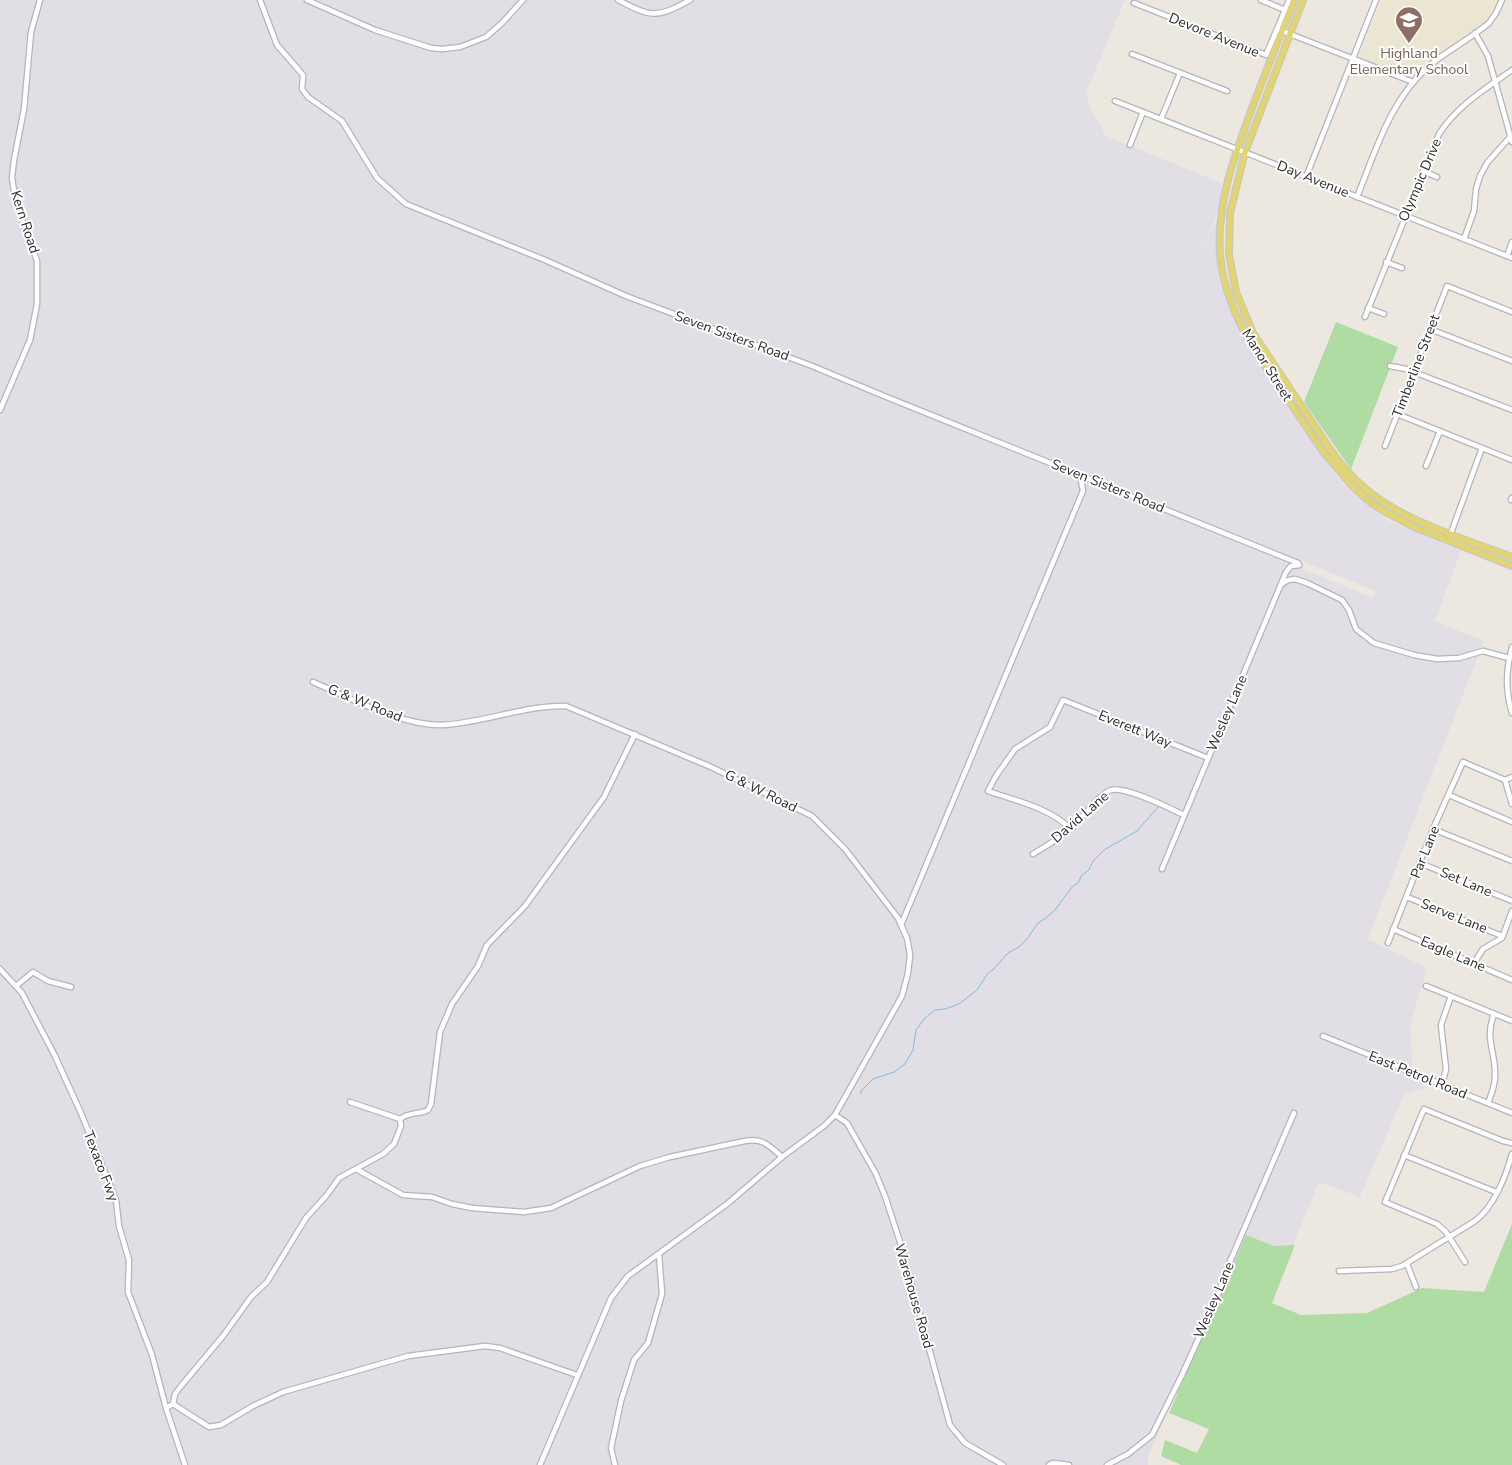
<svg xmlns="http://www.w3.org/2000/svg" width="1512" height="1465" viewBox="0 0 1512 1465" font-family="'Nunito Sans',sans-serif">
	<rect width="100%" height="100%" fill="#ece8e0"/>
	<path fill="#e1dfe5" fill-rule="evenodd" d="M0,0H1125L1087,90L1088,103L1106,136L1222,183V191L1218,210L1198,262L1215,222L1220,277L1245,338L1290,396L1327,464L1347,488L1368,506L1391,522L1461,551L1435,621L1484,641L1368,939L1427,968L1411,1022L1412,1075L1426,1088L1404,1095L1360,1197L1319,1182L1245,1363L1205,1408L1175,1393L1148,1457V1465H0ZM1110,485L1175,510L1376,591L1373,598L1109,489Z"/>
	<path fill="#ebe6d1" d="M1382,0H1499L1496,8L1487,21L1434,58L1411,78L1361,58L1360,55Z"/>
	<g fill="#afdca2">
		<path d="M1336,322L1398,347L1351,469L1304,402Z"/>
		<path d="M1512,1224V1465H1181L1161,1456L1165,1440L1197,1453L1209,1429L1169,1413L1246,1235L1274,1246L1295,1245L1272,1303L1301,1315L1367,1313L1422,1288L1484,1292Z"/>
	</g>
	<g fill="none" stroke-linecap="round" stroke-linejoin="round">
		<path stroke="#7ebde2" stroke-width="1" d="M861,1094V1091L873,1079L894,1072L905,1064L913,1050L916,1030L925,1018L935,1010L945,1009L959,1004L977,990L988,973L993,970L1008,953L1019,947L1027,939L1038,923L1046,918L1055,910L1072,887L1078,883L1082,875L1089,870L1093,861L1104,850L1137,831L1158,807"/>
		<g stroke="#b3b4be" stroke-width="7">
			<g id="minor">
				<path d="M260,0L277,45L303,75L302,89L308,97L342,121L377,178L406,204L545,260L626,296L812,366L889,398L1298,563L1299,565"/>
				<path d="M307,0L375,30L431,48L442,49L460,47L486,37L502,23L523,0"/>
				<path d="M618,0C651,17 656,19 690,0"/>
				<path d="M1261,0L1285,10"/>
				<path d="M1289,0L1277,29L1413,82"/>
				<path d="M1134,3L1266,55L1277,29"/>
				<path d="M1475,33L1488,56L1512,142"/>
				<path d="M1132,54L1227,91"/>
				<path d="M1115,101L1512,258"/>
				<path d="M1161,119L1180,73"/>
				<path d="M1130,145L1143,112"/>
				<path d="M1423,171L1437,177"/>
				<path d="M1306,177L1376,0"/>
				<path d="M1357,197C1376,150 1390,100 1429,66C1448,50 1470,39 1489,23L1496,13L1502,0"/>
				<path d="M1464,239L1474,211L1476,189L1480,176L1487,163L1510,137"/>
				<path d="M1507,256L1512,242"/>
				<path d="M1386,262L1402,268"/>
				<path d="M1368,308L1384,314"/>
				<path d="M1365,317L1439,134C1457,106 1485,89 1512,70"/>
				<path d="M1430,329L1512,361"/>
				<path d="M1390,366L1406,369L1512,410"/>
				<path d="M0,410L30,340L37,304V261L16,203L12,178L14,160L24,109L31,32L40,0"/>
				<path d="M1397,414L1512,460"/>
				<path d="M1385,446L1447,286L1512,312"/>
				<path d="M1426,466L1440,431"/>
				<path d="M1511,500L1512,498"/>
				<path d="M1451,533L1482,448"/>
				<path d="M1282,584L1288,580L1295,579L1307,583L1342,600L1349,610L1356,629L1374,643L1414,655L1437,659L1459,658L1483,651L1509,658"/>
				<path d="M1512,647C1506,670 1505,690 1512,713"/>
				<path d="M313,682C350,698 402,726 442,725C484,723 524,705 566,706L711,767L812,816L845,849L898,918L907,938L910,955L908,973L902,996L835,1115L824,1126L782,1157L727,1204L628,1276L611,1298L540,1465"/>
				<path d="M1505,780L1512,804"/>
				<path d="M1449,795L1512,822"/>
				<path d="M1071,829C1048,807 1016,801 988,791L996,776L1015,749L1050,727L1063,700L1208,758"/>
				<path d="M1433,829L1512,861"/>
				<path d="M1033,854C1046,846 1060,838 1072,828C1081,819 1101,793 1111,790C1126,786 1169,808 1184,815"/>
				<path d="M1420,863L1512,901"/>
				<path d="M1162,869L1286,572L1291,566L1299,565"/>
				<path d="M1407,897L1502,936"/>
				<path d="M901,925L1080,498L1083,491L1080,475"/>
				<path d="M1393,929L1512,980"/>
				<path d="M1388,943L1433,829L1463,762L1505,780L1512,777"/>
				<path d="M1474,963L1483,949L1502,938L1512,911"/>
				<path d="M0,969L22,993L54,1054L81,1113L116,1200L119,1226L129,1260L128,1292L152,1355L166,1408L185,1465"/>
				<path d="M16,986L33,972L48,981L71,987"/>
				<path d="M1426,986L1512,1021"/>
				<path d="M1323,1036L1512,1113"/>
				<path d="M1442,1085L1446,1069L1441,1025L1451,996"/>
				<path d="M350,1102L400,1119"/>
				<path d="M1488,1103C1491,1095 1495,1086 1495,1076C1496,1052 1484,1039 1494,1014"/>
				<path d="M835,1115L847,1123L876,1174L885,1196L900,1242L950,1425L965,1443L1003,1465"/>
				<path d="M1404,1155L1496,1192"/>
				<path d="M356,1169L403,1195L432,1197L452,1204L472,1208L524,1212L551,1208L640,1166L670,1157L740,1142C761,1137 767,1143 782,1157"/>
				<path d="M1465,1262L1446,1232L1437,1224L1385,1202L1424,1109L1503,1141L1512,1143"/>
				<path d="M1407,1264L1416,1287"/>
				<path d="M1339,1271L1392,1269L1402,1266L1475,1221C1494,1207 1506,1176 1512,1154"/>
				<path d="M173,1404L209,1427L221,1425L253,1406L283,1392L408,1356L485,1346L500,1348L577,1375"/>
				<path d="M166,1408L173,1404L175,1394L181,1386L223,1336L251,1297L267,1282L306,1218L326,1196L339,1178L383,1154L394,1144L401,1126L400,1119C411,1111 419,1115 428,1110L431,1104L440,1032L452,1004L478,966L487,945L525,906L604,797L635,734"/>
				<path d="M615,1465L611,1448L621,1401L634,1360L648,1343L662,1294L659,1254"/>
				<path d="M1049,1465L1053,1463L1069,1465"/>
				<path d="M1107,1465L1128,1454L1152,1435L1182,1375L1215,1302L1229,1264L1294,1113"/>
			</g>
		</g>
		<g stroke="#c8c8c8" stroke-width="8">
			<g id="major">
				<path d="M1294,0C1281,33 1268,66 1255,100C1237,149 1216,201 1220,255C1223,288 1238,323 1255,351L1324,453L1352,486L1371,503L1385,512L1414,527L1512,566"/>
				<path d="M1303,0L1245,152L1230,213L1229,255L1236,292L1253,333L1330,449C1345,471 1365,491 1388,505C1424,527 1472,542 1512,557"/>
			</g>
		</g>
		<use href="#minor" stroke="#fff" stroke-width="4.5"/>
		<use href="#major" stroke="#e2d46e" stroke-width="5.5"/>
	</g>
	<defs>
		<g id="school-pin" transform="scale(1.4375)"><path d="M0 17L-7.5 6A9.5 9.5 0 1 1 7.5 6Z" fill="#8d6e63" stroke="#fff"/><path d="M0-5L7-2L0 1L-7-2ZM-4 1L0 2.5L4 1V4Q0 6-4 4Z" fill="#fff"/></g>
	</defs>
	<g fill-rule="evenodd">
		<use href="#school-pin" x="1409" y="20"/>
	</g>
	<g text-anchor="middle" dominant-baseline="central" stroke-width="4" stroke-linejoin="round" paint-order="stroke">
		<g font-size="14" fill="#2c2c2c" stroke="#fff">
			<text transform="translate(1214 35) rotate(22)">Devore Avenue</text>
			<text transform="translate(1313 179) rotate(22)">Day Avenue</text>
			<text transform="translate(1420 180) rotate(-67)">Olympic Drive</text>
			<text transform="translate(25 222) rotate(72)">Kern Road</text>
			<text transform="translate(732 336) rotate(20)">Seven Sisters Road</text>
			<text transform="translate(1267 365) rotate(58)">Manor Street</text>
			<text transform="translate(1416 366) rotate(-69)">Timberline Street</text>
			<text transform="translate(1108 486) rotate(22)">Seven Sisters Road</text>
			<text transform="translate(365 703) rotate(22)">G &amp; W Road</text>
			<text transform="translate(1227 713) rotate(-67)">Wesley Lane</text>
			<text transform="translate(1135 729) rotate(22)">Everett Way</text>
			<text transform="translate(761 791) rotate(26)">G &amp; W Road</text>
			<text transform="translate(1080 817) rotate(-41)">David Lane</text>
			<text transform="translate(1425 852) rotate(-68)">Par Lane</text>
			<text transform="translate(1466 882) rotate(23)">Set Lane</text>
			<text transform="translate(1454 916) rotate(22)">Serve Lane</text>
			<text transform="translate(1453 954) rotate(23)">Eagle Lane</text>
			<text transform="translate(1418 1075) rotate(22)">East Petrol Road</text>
			<text transform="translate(101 1166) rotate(69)">Texaco Fwy</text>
			<text transform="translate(914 1296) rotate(74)">Warehouse Road</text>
			<text transform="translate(1214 1300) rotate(-67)">Wesley Lane</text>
		</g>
		<g font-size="14" fill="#785e54" stroke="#fff">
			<text x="1409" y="53">Highland<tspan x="1409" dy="16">Elementary School</tspan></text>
		</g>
	</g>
</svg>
